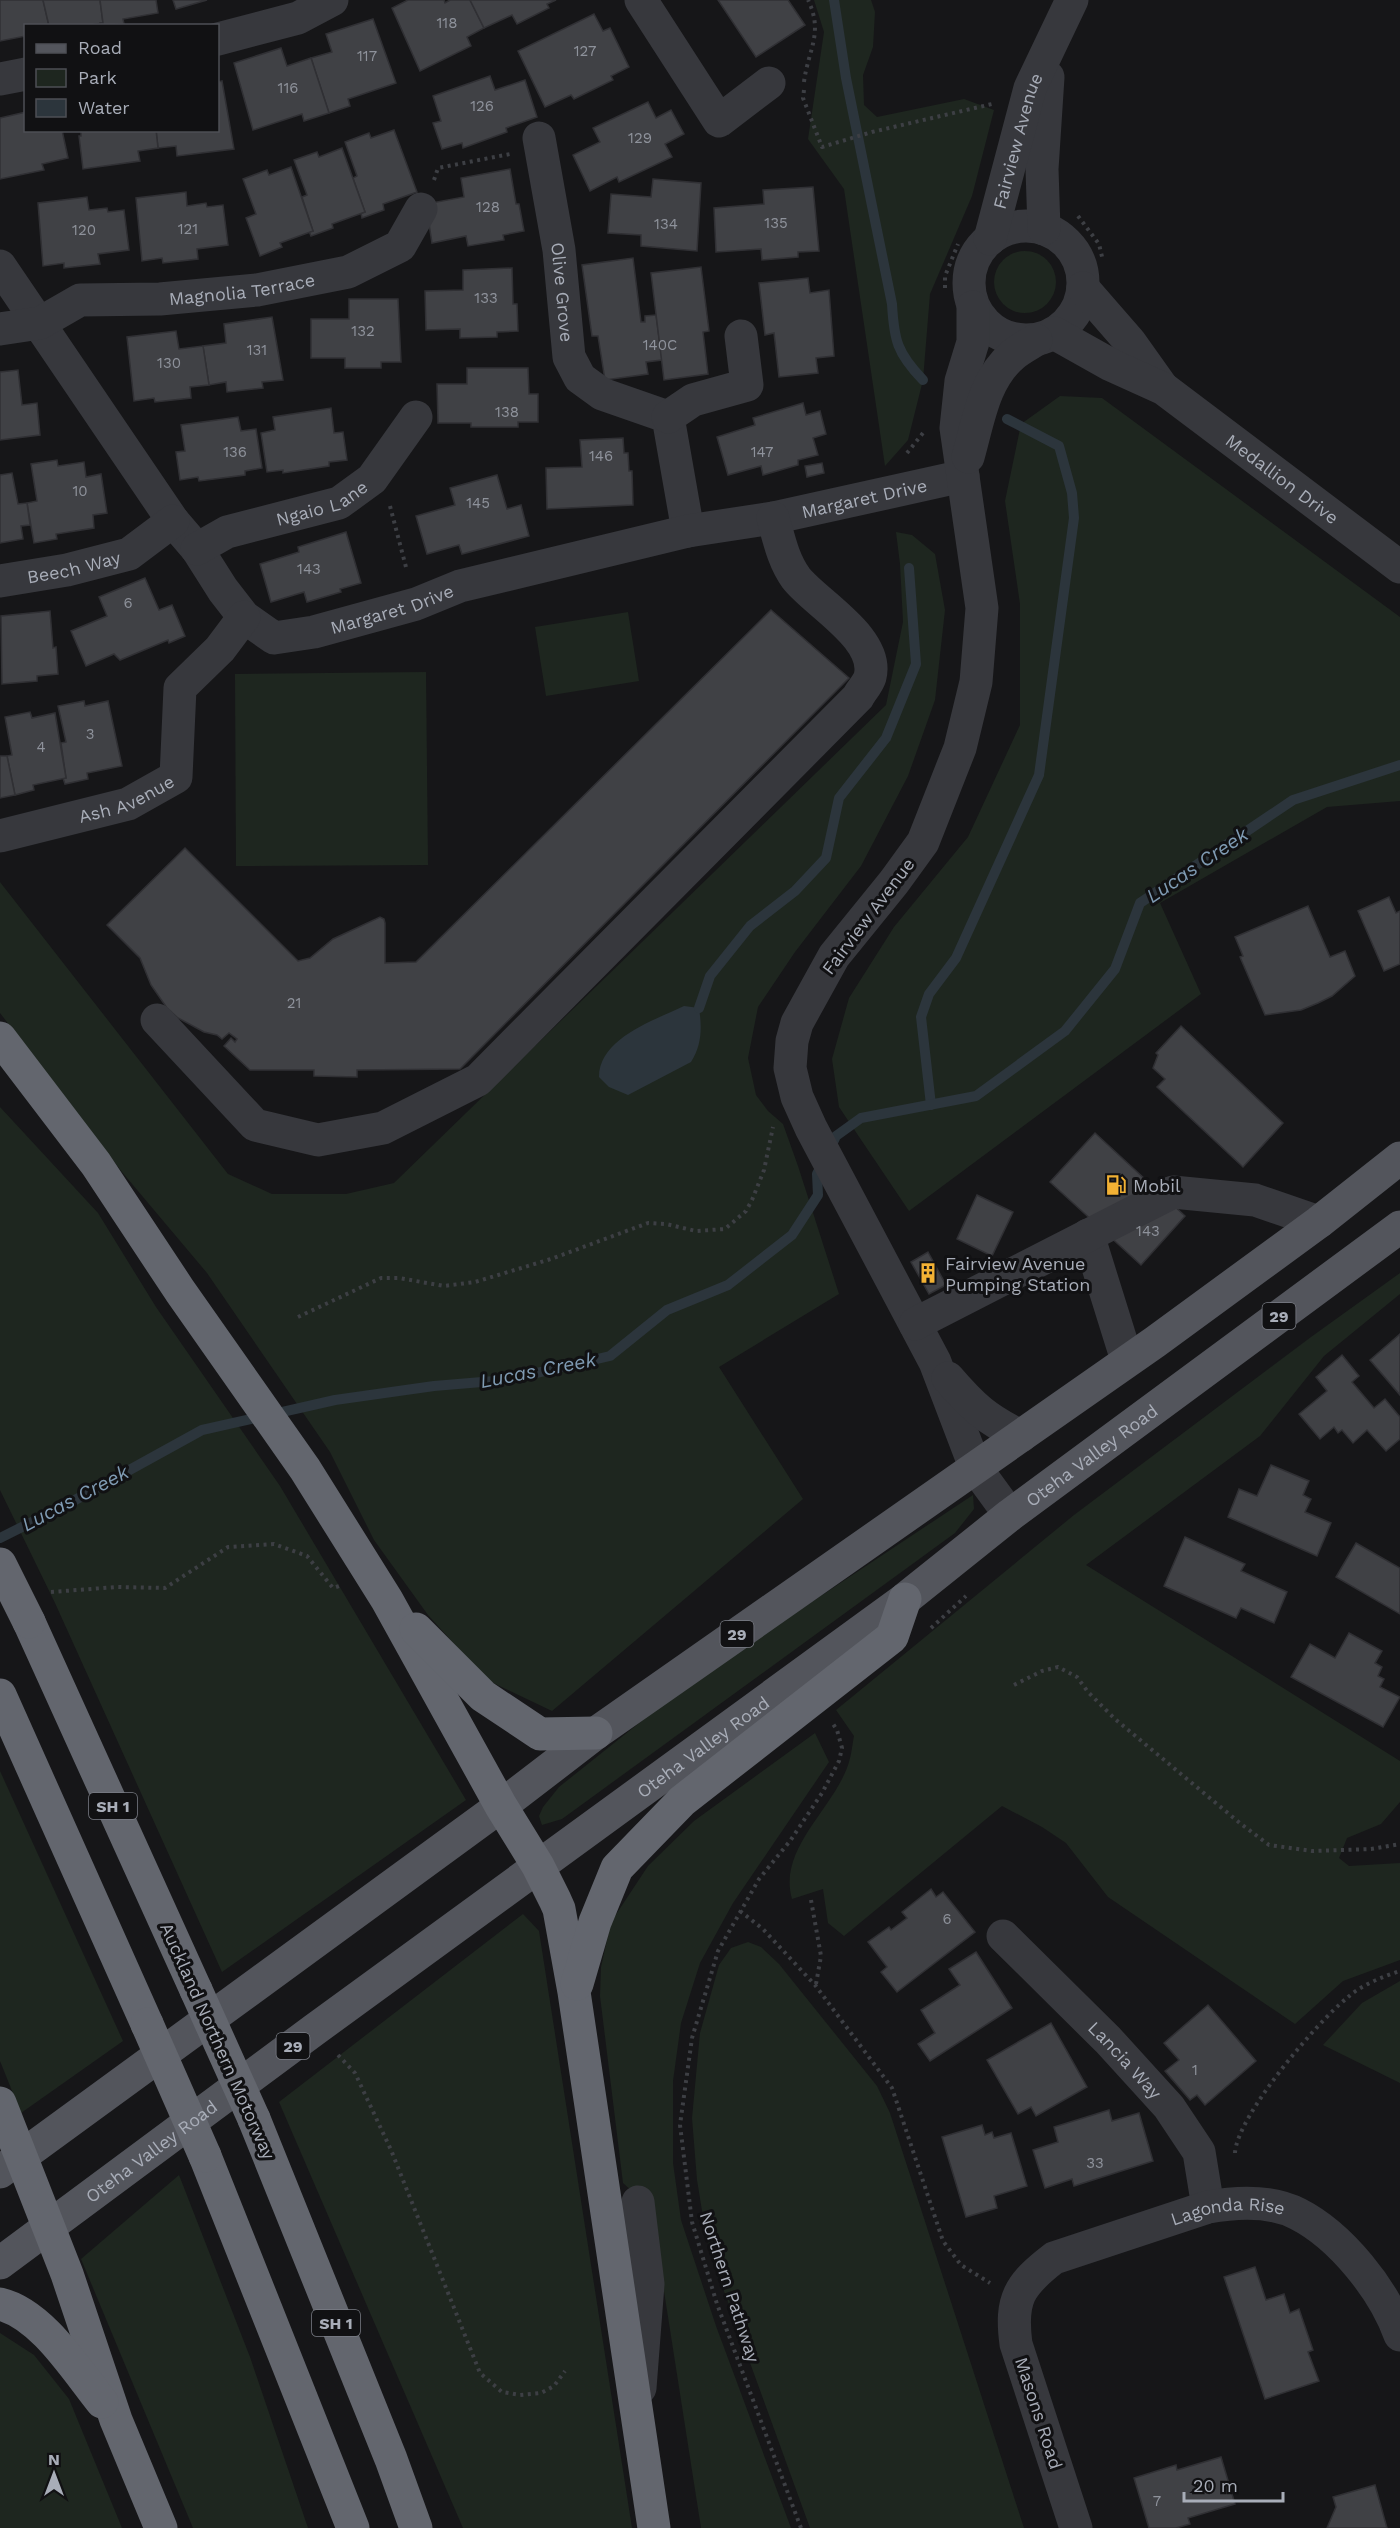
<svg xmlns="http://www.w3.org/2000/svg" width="1400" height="2528" viewBox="0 0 1400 2528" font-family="'Work Sans',sans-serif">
	<rect width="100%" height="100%" fill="#161618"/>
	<g fill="#1e261f">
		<path d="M814,0H871L875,12L873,47L863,75L864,105L877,117L964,99L994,110L972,196L930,294L923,380L908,440L885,466L844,189L808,139L824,32Z"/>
		<circle cx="1025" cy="282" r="31"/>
		<path d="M1060,396L1102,398L1400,617V801L1327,807L1160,903L1201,994L909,1211L839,1107L832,1059L849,998L894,927L968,837L1020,725V604L1005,501L1021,424Z"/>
		<path d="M896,532L912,535L935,554L945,610L935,700L908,776L861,866L795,952L758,1007L748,1058L756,1095L768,1111L783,1124L798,1166L839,1294L719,1367L803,1499L552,1711L487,1680L428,1615L374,1540L330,1452L207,1273L122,1172L0,1013V882L228,1174L272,1194H346L394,1183L886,705L903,622L900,564Z"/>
		<path d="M628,612L639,681L546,696L535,627Z"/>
		<path d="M426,672L428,865L236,866L235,674Z"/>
		<path d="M0,1107L98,1213L156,1307L280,1486L466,1800L222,1972L55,1603L0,1490Z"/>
		<path d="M1400,1273V1294L1324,1356L1260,1436L1086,1565L1400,1761V1802L1381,1824L1347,1838L1339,1858L1349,1866L1400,1863V1960L1343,1981L1295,2024L1108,1897L1066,1843L1042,1827L1002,1806L844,1936L828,1923L823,1889L792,1899C778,1850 830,1812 847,1768C851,1758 852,1747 854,1736L836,1710L1074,1515L1311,1337Z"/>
		<path d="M973,1495L974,1509L955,1533L562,1819L542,1825L539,1816L543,1807L559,1787L688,1684Z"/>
		<path d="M815,1733L829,1762L733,1903L700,1963L681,2023L673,2081V2163L681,2220L716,2326L791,2528H701L651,2208L623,2183L600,1996L601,1967L611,1922L648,1866L694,1821Z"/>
		<path d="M0,1771L123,2041L21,2113L0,2061Z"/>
		<path d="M523,1914L539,1931L632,2528H463L279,2102Z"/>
		<path d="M748,1942L761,1947L779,1964L877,2086L890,2113L1024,2528H810L716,2269L706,2235L697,2180L692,2118L700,2033L719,1965L731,1948Z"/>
		<path d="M1400,1981V2083L1323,2045L1362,2003Z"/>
		<path d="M179,2175L250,2357L308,2528H193L81,2259Z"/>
		<path d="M0,2333L34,2355L69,2399L122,2528H0Z"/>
	</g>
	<path fill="#2c353c" d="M684,1006L699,1008C702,1027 702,1045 691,1062L628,1095L609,1087L599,1077C599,1038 655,1020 684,1006Z"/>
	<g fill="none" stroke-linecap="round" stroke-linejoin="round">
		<g stroke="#2c353c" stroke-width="10">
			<path d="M834,0L846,78L892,304C894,340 897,353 923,380"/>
			<path d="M699,1008L710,976L750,926L795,891L826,858L839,798L886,738L916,664L909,568"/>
			<path d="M931,1105L921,1017L929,994L956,958L1039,775L1074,518L1072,493L1059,446L1007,419"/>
			<path d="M830,1149L836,1136L861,1118L976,1096L1065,1031L1115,969L1140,903L1293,800L1400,765"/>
			<path d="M0,1538L66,1505L202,1430L335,1400L434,1386L506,1380L610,1356L667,1310L728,1285L792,1235L818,1195L817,1174L823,1163"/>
		</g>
	</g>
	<g fill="#404145" stroke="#303034" stroke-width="1.5">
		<path d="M0,0H43L49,26H26V36L0,41Z"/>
		<path d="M43,0H100L103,23L85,26H49Z"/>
		<path d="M100,0H156L158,13L123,19L124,24L100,26V23H103Z"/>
		<path d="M173,0H207L176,9Z"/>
		<path d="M408,0H444L445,3L450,0H470L484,28L467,37L471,46L420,71L392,8Z"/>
		<path d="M470,0H556L547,4L549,8L517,24L512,15L484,28Z"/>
		<path d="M718,0H788L805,25L756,57Z"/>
		<path d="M594,14L603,31L610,28L629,67L611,76L613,80L574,99L571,95L545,107L518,51Z"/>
		<path d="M373,19L396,83L348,99L350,106L329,113L311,58L332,52L326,34Z"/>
		<path d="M281,48L287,66L311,58L329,113L304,121L302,114L253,130L234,63Z"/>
		<path d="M490,76L495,90L525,80L537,117L506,128L507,132L463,148L462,143L442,149L433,123L441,121L433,96Z"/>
		<path d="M222,81L234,149L177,156L176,146L158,148L156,130H218V82Z"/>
		<path d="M648,102L656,118L671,110L684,134L665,144L672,157L619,182L617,177L590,191L573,155L600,142L593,128Z"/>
		<path d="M26,112V130H62L68,158L42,164L44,170L0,179V118Z"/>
		<path d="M81,130H156L158,148L138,151L140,161L83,169L79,136H81Z"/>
		<path d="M394,130L417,192L383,204L384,210L362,218L361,213L365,212L353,178L357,176L345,142L369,133L371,138Z"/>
		<path d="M342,148L365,212L332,224L333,228L311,236L309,231H313L302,197L307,195L294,160L317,152L319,157Z"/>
		<path d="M291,167L313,231L280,243L282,247L260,256L246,218L256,214L243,179L267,170L269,175Z"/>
		<path d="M510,169L516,204H519L524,231L503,235L504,240L468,246L466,236L432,243L426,204L464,197L461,178Z"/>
		<path d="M653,179L701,183L697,251L641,246V235L608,233L611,194L651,197Z"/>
		<path d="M813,187L819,251L798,252V257L762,260L761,249L716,252L714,208L764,204L763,190Z"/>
		<path d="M186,192L187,206L206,203L207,207L223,205L228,245L197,249L198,259L163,263L162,258L142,261L136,198Z"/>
		<path d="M87,197L89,210L107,208L108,212L124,210L129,250L98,254L100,264L64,268V263L43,266L38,203Z"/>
		<path d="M633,258L641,322H645V316L656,315L662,360L646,362L648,374L605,380L598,336H592L582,265Z"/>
		<path d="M701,267L709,331L703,332L708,374L664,380L651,273Z"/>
		<path d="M512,268L513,304H517L518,331L497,332V337L460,338V329L426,330L425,291L463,290V270Z"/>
		<path d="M808,278L810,293L829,290L834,356L816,358L818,373L779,377L774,333L765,335L759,283Z"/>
		<path d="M349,299H398L401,362H381V368H345V358H311V319H349Z"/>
		<path d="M272,317L283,380L262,382L263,388L227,392L226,382L209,385L203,346L226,343L224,324Z"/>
		<path d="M176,331L179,349L203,346L209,385L190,387L191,398L155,402L154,398L134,401L127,337Z"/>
		<path d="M467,368H528L529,394H538V422H518V427H471V423H438L437,384H467Z"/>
		<path d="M18,370L22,405L37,403L40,435L0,440V372Z"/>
		<path d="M803,403L806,415L820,411L826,434L813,438L818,455L798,460V465L763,475L761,466L728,475L717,437L755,425L753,418Z"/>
		<path d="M331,408L334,433L343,432L347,460L329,462V466L283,473V470L267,472L261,433L275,430L273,417Z"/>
		<path d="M238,417L241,431L256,429L262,468L245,471V475L199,481L198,477L180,480L176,452L185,451L181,425Z"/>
		<path d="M623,438L624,453H628L629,471H632L633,505L547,509L546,468L582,467L580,440Z"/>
		<path d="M57,460L58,466L84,462L86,477L101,474L107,513L93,515L94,528L56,534L57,539L34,543L27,503L37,501L31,464Z"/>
		<path d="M822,463L824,473L807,477L805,466Z"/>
		<path d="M12,473L18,504L27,503L30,525L21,526L23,539L0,543V475Z"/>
		<path d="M497,475L507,509L521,505L529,536L462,554L459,545L427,554L416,516L455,505L450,488Z"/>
		<path d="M346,532L361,583L340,589L341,592L307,602L304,592L271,602L260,564L299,552L298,547Z"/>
		<path d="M145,578L159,610L172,605L185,636L169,643L168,640L120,660L114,654L86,666L71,631L107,616L99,597Z"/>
		<path d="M771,610L849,678L460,1069L357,1070V1077L314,1076V1070H250L224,1046L231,1038L235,1042L237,1039L229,1033L222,1039L217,1035L204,1032L178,1018L167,1008L151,985L140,958L107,925L185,848L298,961L310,958L333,939L380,917L384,919L385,923V963L416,962Z"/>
		<path d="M50,611L53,648L56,647L58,674L37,676V681L2,684L1,616Z"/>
		<path d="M84,701L85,706L108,701L122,766L87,773L88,779L65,784L63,778H66L61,743L66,742L58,706Z"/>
		<path d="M30,712L32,718L55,713L66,778L33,785L34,790L15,795L7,756L12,755L5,717Z"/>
		<path d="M0,756H7L15,795L0,798Z"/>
		<path d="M1389,897L1396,913L1400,911V964L1384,971L1358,911Z"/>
		<path d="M1308,906L1330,957L1345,951L1355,976L1332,996L1318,1003L1301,1010L1265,1015L1240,957L1243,956L1235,937Z"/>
		<path d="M1181,1026L1283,1123L1243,1167L1157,1087L1165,1079L1153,1068L1158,1055L1156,1053Z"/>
		<path d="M1095,1133L1185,1216L1141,1265L1050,1182Z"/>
		<path d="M977,1195L1013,1212L992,1256L957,1239Z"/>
		<path d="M928,1252L946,1285L929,1294L911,1262Z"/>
		<path d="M1400,1334V1395L1370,1360Z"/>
		<path d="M1342,1355L1359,1376L1352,1382L1374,1408L1385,1399L1400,1417V1439L1386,1451L1367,1430L1353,1443L1342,1430L1338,1433L1334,1427L1320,1439L1299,1414L1327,1391L1316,1377Z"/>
		<path d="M1271,1465L1309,1481L1303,1495L1311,1499L1305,1512L1331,1523L1317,1556L1228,1517L1239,1489L1257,1496Z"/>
		<path d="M1185,1537L1245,1564L1241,1571L1287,1592L1274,1623L1241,1608L1236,1618L1164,1586Z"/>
		<path d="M1356,1543L1400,1568V1614L1336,1577Z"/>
		<path d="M1349,1633L1382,1651L1375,1663L1382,1667L1378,1676L1384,1679L1380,1687L1400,1697L1383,1727L1291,1677L1310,1644L1335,1658Z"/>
		<path d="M931,1889L936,1897L943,1892L975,1932L897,1992L881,1972L887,1967L868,1942L889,1927L891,1930L907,1918L902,1912Z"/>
		<path d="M976,1952L1012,2008L930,2061L918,2044L935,2033L921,2010L960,1985L949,1969Z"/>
		<path d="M1208,2005L1256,2061L1205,2105L1197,2095L1190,2100L1165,2071L1179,2060L1164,2043Z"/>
		<path d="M1051,2023L1087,2087L1036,2116L1031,2107L1018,2114L987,2060Z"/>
		<path d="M1109,2110L1112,2121L1139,2113L1153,2161L1074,2186L1072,2179L1045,2188L1033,2150L1058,2142L1054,2127Z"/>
		<path d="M982,2125L985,2135L992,2132L994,2138L1011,2133L1027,2186L994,2196L997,2208L966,2217L942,2137Z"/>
		<path d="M1255,2267L1266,2300L1284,2294L1290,2313L1299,2309L1313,2350L1308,2352L1319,2381L1265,2399L1224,2277Z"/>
		<path d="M1221,2457L1235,2504L1188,2518L1190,2524L1176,2528H1149L1134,2478L1176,2465L1177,2470Z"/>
		<path d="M1375,2485L1387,2528H1327L1336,2507L1333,2497Z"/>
	</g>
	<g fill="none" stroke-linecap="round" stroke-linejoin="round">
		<g stroke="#3d3f44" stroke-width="4" stroke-dasharray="3 4.5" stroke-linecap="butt">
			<path d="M804,82C808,50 824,33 808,0"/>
			<path d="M804,90L803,98L822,147L872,132L992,104"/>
			<path d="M434,180L438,168L510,154"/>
			<path d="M1078,216L1099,244L1103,261"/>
			<path d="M945,288V276L958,244"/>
			<path d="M907,453L923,433"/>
			<path d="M390,506L407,571"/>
			<path d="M298,1317L381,1278H399L444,1286L475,1282L551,1259L648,1223L666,1224L696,1231L725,1229L746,1211L752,1200L764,1170L773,1127"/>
			<path d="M51,1592L117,1587L165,1588L228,1547L274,1544L307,1556L333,1588L339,1586"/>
			<path d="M931,1628L966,1596"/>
			<path d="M1014,1685L1042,1671L1058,1667L1077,1677L1088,1692L1115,1719L1241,1824L1269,1845L1312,1851L1371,1849L1400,1844"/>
			<path d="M811,1900L821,1956L816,1984"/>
			<path d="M740,1911L763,1929L815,1985L892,2088L943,2241L961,2265L990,2283"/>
			<path d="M338,2055L355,2073L391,2150L480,2373L502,2392L520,2395L541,2393L554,2386L565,2371"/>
			<path d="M1235,2153C1237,2116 1317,2022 1347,1998C1361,1985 1382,1977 1400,1971"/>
			<path d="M801,2528L717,2304L692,2222L680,2125L692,2038L718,1951L759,1879L790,1841L822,1793L839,1761L842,1748L837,1730L833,1724"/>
		</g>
		<g stroke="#37383d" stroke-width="33">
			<path d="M641,0L719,121L769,83"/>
			<path d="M218,39L298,18L332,0"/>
			<path d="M0,79L26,74"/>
			<path id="s1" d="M539,138L559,250L569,357L580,378L602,394L668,417L688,531"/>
			<circle cx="1026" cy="283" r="57"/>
			<path d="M1044,229L1042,169L1048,77"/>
			<path id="s2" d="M990,239L1030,88L1072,0"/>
			<path id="s3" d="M0,266L173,521L197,549L223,590L244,617L274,638L314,632L416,604L460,586L688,531L773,518L963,476"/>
			<path d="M1083,288L1130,342L1162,387"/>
			<path d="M973,307V342L961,381L956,428L982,608L976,682L960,748L923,842L894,882L834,956L797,1023L792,1041L790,1068L797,1097L811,1128L935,1362L975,1467L1010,1515"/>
			<path id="s4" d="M0,329L40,323L80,300L160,299L257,290L348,272L400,246L421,209"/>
			<path id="s5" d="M1054,333L1111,365L1164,389L1400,567"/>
			<path d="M668,417L693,400L747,385L741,336"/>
			<path d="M968,457C978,423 983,380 1013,355C1020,349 1028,345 1036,340"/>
			<path id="s6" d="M197,549L227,532L339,503L372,479L416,417"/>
			<path id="s7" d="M0,581L67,570L129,554L173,521"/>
			<path id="s8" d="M0,836L128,804L176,777L180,688L220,649L244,617"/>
			<path d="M157,1020L255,1125L318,1140L383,1128L478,1080L858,697C861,691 868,684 870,677C880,638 815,603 796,578C783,560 779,539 773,518"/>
			<path d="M1088,1235L1127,1360"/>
			<path d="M915,1324L1173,1192L1255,1200L1319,1222"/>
			<path d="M948,1378C973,1407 986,1419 1021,1436"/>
			<path id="s9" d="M1003,1936L1108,2040L1169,2107L1199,2152L1208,2207"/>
			<path d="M638,2202L648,2284L640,2388"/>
			<path id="s10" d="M1076,2528L1016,2344C1010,2299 1019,2285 1054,2258L1208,2207C1236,2202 1271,2200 1298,2214C1341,2236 1384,2290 1400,2335"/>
		</g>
		<g stroke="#53555c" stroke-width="33">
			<path d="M0,2172L501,1806L596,1733L1155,1342L1319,1222L1400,1158"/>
			<path id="s11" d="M0,2263L314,2030L905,1599L1010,1515L1400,1227"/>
		</g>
		<g stroke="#63666e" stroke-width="33">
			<path d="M0,1038L96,1164L180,1291L305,1469L387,1600L501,1806L538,1866L555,1900L559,1909L574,1992L654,2528"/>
			<path d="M29,1622L196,1990"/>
			<path d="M416,1629L483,1696L540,1734L596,1733"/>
			<path d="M0,1695L147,2024"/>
			<path d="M577,1984L595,1922L617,1868L682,1801L892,1637L905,1599"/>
			<path d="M0,2103L67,2274L116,2420L161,2528"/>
			<path d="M254,2119L391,2459L416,2528"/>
			<path d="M205,2156L353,2528"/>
			<path d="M0,2304C42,2314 76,2370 102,2402"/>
		</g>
		<g stroke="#63666e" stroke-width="33">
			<path d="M0,1564L29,1622"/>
			<path d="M196,1990L254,2119"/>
			<path d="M147,2024L205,2156"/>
		</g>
	</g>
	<defs>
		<g id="fuel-bare" transform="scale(1.62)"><path d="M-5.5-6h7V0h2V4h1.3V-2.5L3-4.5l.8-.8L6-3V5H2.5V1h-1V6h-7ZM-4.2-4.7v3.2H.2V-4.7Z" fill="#f2b134" stroke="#111113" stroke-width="2.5" paint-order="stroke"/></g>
		<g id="building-bare" transform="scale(1.62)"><path d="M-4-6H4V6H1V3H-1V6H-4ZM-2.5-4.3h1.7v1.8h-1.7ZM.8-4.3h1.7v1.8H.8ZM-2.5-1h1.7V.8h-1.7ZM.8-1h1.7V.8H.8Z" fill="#f2b134" stroke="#111113" stroke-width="2.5" paint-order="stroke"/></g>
	</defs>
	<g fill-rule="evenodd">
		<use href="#fuel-bare" x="1116" y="1185"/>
		<use href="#building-bare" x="928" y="1273"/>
	</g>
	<g text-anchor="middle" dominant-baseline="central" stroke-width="6" stroke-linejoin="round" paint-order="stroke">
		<g font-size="15" fill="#8e929b">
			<text x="447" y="23">118</text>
			<text x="585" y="51">127</text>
			<text x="367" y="56">117</text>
			<text x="288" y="88">116</text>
			<text x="482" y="106">126</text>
			<text x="640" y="138">129</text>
			<text x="488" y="207">128</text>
			<text x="776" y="223">135</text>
			<text x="666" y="224">134</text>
			<text x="188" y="229">121</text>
			<text x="84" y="230">120</text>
			<text x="486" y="298">133</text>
			<text x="363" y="331">132</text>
			<text x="660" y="345">140C</text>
			<text x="257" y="350">131</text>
			<text x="169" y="363">130</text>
			<text x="507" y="412">138</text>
			<text x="235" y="452">136</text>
			<text x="762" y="452">147</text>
			<text x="601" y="456">146</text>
			<text x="80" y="491">10</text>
			<text x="478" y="503">145</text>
			<text x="309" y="569">143</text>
			<text x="128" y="603">6</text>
			<text x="90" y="734">3</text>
			<text x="41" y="747">4</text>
			<text x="294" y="1003">21</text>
			<text x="1148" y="1231">143</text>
			<text x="947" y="1919">6</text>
			<text x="1195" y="2070">1</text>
			<text x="1095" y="2163">33</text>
			<text x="1157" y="2501">7</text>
		</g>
		<g fill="#111113" stroke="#7b7e86" stroke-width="1.5">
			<rect x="1262.5" y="1303" width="33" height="26" rx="4.5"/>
			<rect x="720.5" y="1621" width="33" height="26" rx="4.5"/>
			<rect x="89" y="1793" width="48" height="26" rx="4.5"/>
			<rect x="276.5" y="2033" width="33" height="26" rx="4.5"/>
			<rect x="312" y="2310" width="48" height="26" rx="4.5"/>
		</g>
		<g font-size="16" font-weight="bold" fill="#a8adb8">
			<text x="1279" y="1316">29</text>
			<text x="737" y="1634">29</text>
			<text x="113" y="1806">SH 1</text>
			<text x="293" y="2046">29</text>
			<text x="336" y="2323">SH 1</text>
		</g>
		<g font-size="18" fill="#a8adb8" stroke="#111113">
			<text stroke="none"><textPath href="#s2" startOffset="102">Fairview Avenue</textPath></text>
			<text stroke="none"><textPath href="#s4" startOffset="249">Magnolia Terrace</textPath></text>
			<text stroke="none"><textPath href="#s1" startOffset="156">Olive Grove</textPath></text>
			<text stroke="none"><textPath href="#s5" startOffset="272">Medallion Drive</textPath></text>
			<text stroke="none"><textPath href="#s3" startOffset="1072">Margaret Drive</textPath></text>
			<text stroke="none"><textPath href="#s6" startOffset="134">Ngaio Lane</textPath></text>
			<text stroke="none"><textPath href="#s7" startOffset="75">Beech Way</textPath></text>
			<text stroke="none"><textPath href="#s3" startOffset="586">Margaret Drive</textPath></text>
			<text stroke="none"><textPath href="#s8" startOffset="132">Ash Avenue</textPath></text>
			<text transform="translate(868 916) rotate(-53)">Fairview Avenue</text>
			<text stroke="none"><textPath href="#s11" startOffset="1358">Oteha Valley Road</textPath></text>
			<text stroke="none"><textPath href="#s11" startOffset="872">Oteha Valley Road</textPath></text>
			<text transform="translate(218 2041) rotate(66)">Auckland Northern Motorway</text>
			<text stroke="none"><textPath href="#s9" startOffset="174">Lancia Way</textPath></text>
			<text stroke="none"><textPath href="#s11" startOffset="188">Oteha Valley Road</textPath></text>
			<text stroke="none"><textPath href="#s10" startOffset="476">Lagonda Rise</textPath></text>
			<text transform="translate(730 2287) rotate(72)">Northern Pathway</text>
			<text transform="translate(1039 2413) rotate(72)">Masons Road</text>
		</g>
		<g font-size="18" fill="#a8adb8" stroke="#111113" text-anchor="start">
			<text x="1133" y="1185">Mobil</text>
			<text x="945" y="1263">Fairview Avenue<tspan x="945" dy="21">Pumping Station</tspan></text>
		</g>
		<g font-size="20" font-style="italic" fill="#7f9bb3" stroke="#111113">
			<text transform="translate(1197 865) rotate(-34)">Lucas Creek</text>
			<text transform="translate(538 1370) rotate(-11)">Lucas Creek</text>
			<text transform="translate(75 1498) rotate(-28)">Lucas Creek</text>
		</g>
	</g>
	<rect x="24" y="24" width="195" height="108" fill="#111113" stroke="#4d4f55" stroke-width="1.5"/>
	<rect x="36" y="44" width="30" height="9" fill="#53555c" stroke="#4d4f55" stroke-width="1.5"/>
	<text x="78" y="54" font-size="18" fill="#a8adb8">Road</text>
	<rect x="36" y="69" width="30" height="18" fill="#1e261f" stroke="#4d4f55" stroke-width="1.5"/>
	<text x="78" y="84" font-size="18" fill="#a8adb8">Park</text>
	<rect x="36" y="99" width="30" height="18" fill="#2c353c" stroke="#4d4f55" stroke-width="1.5"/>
	<text x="78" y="114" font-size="18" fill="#a8adb8">Water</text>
	<g transform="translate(54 2474)" stroke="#111113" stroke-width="4.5" paint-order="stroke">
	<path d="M0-4.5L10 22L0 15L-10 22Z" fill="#a8adb8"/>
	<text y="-9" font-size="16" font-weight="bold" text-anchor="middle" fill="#a8adb8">N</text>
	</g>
	<path d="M1184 2492v9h99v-9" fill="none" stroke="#a8adb8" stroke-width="3"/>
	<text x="1193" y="2492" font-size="18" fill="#a8adb8" stroke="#111113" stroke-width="4.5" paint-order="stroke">20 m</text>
</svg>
